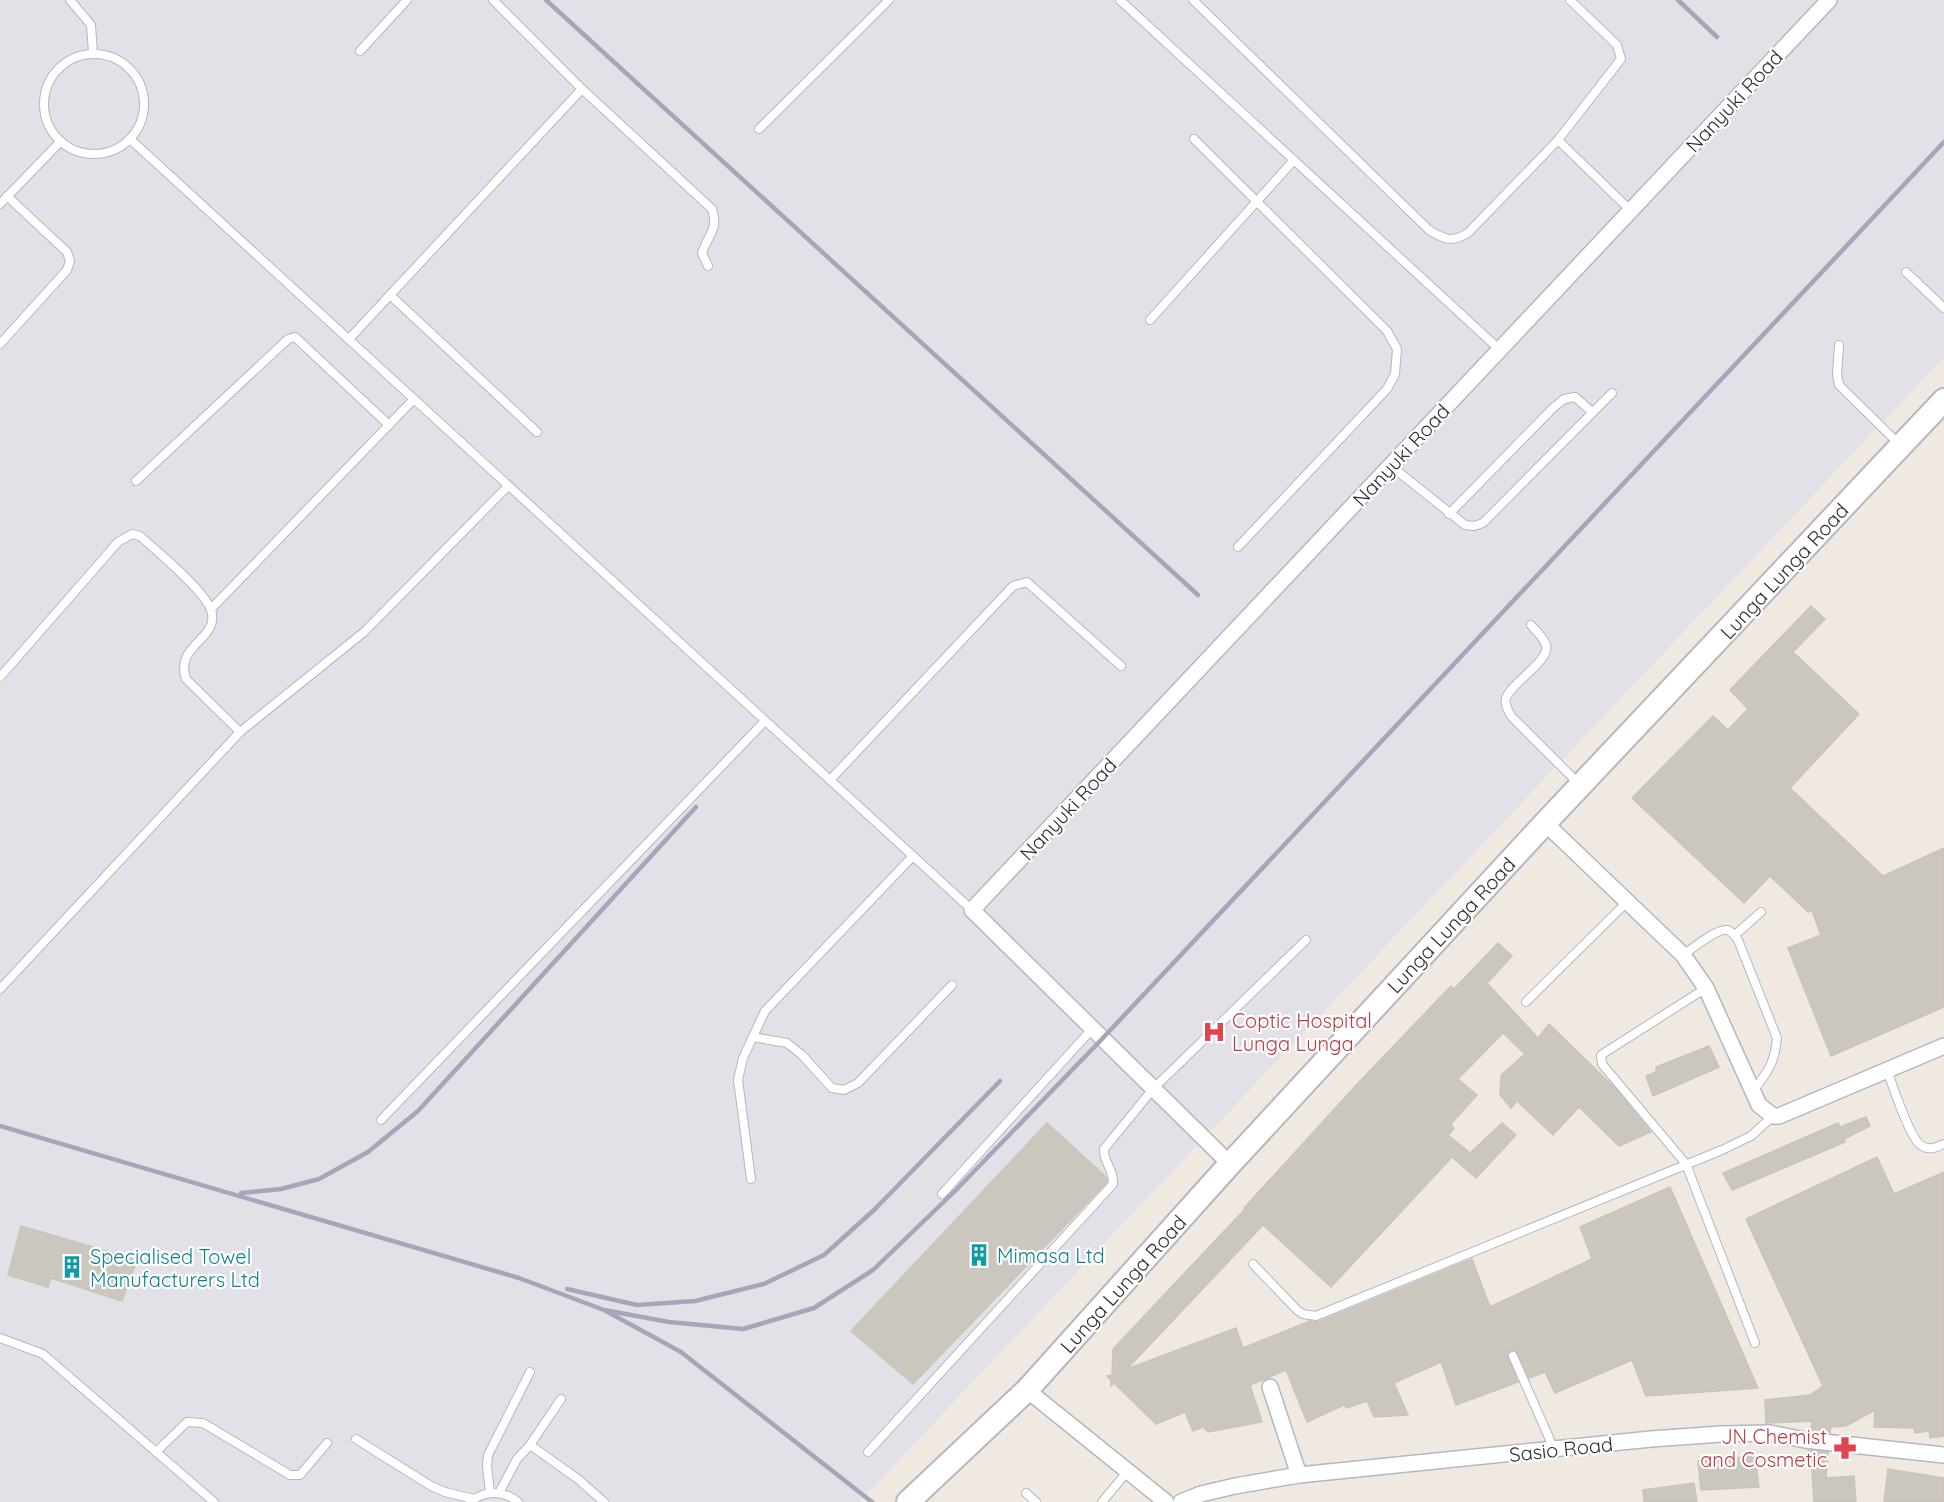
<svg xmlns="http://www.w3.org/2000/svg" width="1944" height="1502" viewBox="0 0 1944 1502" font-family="Quicksand,sans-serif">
	<rect width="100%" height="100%" fill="#efe9e1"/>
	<path fill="#e3e1e8" d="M0,0H1944V357L859,1502H0Z"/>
	<g fill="#cbc7bf" stroke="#cbc4ba" stroke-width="1.5">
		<path d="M1811,606L1825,619L1793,652L1859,714L1790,788L1883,876L1944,848V1007L1831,1056L1788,948L1821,935L1812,911L1808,912L1770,876L1744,903L1632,798L1713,716L1728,730L1748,709L1730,690Z"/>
		<path d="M1498,943L1512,956L1487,983L1538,1038L1549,1024L1614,1087L1651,1132L1619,1146L1579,1107L1553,1135L1517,1101L1511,1108L1500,1095L1501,1075L1525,1054L1503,1033L1458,1079L1477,1095L1451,1124L1454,1129L1448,1135L1470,1153L1502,1123L1516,1135L1476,1178L1452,1157L1331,1287L1263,1225L1127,1369L1236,1328L1243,1348L1310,1321L1318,1322L1472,1259L1490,1307L1592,1259L1580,1227L1670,1187L1758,1388L1646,1396L1632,1360L1555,1393L1545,1372L1529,1378L1518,1354L1513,1350L1509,1352L1507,1356L1518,1382L1456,1405L1441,1362L1394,1383L1408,1415L1374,1417L1367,1401L1346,1408L1344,1405L1307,1422L1286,1370L1250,1385L1262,1422L1208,1432L1203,1427L1193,1431L1185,1412L1156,1424L1114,1383L1111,1386V1380L1107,1376L1112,1375L1113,1349L1245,1209L1244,1208L1360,1081L1451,986L1454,989Z"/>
		<path d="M1709,1046L1719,1067L1653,1096L1646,1076L1656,1072V1067Z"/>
		<path d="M1866,1117L1870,1126L1844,1139L1845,1142L1732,1190L1723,1173L1838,1123L1840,1127Z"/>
		<path d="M1047,1123L1106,1177L1107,1182L913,1384L851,1331Z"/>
		<path d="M1877,1157L1894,1194L1944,1172V1436L1930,1438L1929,1431L1915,1433L1914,1428L1874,1427L1875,1410L1846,1426L1831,1427L1830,1433L1811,1431L1812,1421L1766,1423L1765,1400L1810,1395L1823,1386L1746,1219Z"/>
		<path d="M21,1226L137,1260L122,1301L51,1278L48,1287L8,1275Z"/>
		<path d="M1808,1450L1828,1452L1826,1478L1854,1476L1856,1502H1814L1811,1456H1808Z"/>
		<path d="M1755,1456L1759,1487L1701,1490L1698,1461Z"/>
		<path d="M1888,1469L1944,1478V1502H1884Z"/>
		<path d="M1694,1483L1697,1502H1644L1643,1490Z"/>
	</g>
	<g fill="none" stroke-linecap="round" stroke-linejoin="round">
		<g stroke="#b4b7c1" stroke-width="10">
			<g id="service">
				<path d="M70,0L91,25L93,53"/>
				<path d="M493,0L582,89"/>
				<path d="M1120,0L1500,350"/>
				<path d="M1193,0L1429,230C1445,240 1453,243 1469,232L1558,140L1621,59L1617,45L1570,0"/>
				<path d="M360,51L407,0"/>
				<circle cx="94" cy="104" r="50"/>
				<path d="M759,129L889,0"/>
				<path d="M130,139L972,910"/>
				<path d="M1194,139L1387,331L1397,349L1395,374L1387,389L1238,547"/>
				<path d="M1558,140L1631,211"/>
				<path d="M0,204L60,142"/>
				<path d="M1906,272L1944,308"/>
				<path d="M390,295L537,432"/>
				<path d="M1150,320L1294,160"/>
				<path d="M349,339L582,89L712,209C719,230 708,234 702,253L708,266"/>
				<path d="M0,344L67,270L70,261L67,252L7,196"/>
				<path d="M1839,345L1837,375L1839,385L1900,445"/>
				<path d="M1391,466L1465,525L1474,526L1483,523L1612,393"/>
				<path d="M136,481L288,339L295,337L389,425"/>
				<path d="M1449,514L1553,408L1564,399L1575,397L1592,412"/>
				<path d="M211,609L414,399"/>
				<path d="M1531,625C1536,631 1544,638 1546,645C1551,660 1512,682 1506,698C1504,704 1508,710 1511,716L1579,784"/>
				<path d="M0,677L118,542L132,534L140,536C157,551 205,591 211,610C221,639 174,644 186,679L240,732"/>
				<path d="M830,780L1013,586L1027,582L1121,666"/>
				<path d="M1735,935L1761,912"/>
				<path d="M1683,955C1692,949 1717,928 1727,930C1732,931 1735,936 1738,940L1777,1038C1775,1062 1768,1072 1753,1091"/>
				<path d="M1706,988L1601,1055L1602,1064L1686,1164L1755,1343"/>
				<path d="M0,989L240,732L364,632L508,486"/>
				<path d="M1526,1002L1628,901"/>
				<path d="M753,1037L787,1043L802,1055L832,1088L844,1090L858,1083L952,985"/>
				<path d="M1887,1070C1893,1086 1910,1140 1922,1146C1930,1151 1936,1147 1944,1144"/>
				<path d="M381,1120L765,721"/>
				<path d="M751,1179L738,1080L743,1058L765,1011L913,856"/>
				<path d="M942,1194L1092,1029"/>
				<path d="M1253,1264L1297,1310L1303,1314L1316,1316L1722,1150L1751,1136L1773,1116"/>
				<path d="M0,1338L43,1354L214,1502"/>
				<path d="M1513,1356L1554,1449"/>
				<path d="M356,1439L431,1486L445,1492L474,1499"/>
				<path d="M530,1445L561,1399"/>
				<path d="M156,1452L187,1422L203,1423L290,1475H300L327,1443"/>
				<path d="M868,1452L1113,1184C1114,1169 1103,1162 1104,1149L1153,1089L1306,940"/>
				<path d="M490,1492L487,1466L488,1455L530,1372"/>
				<path d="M499,1493L517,1459L530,1445L578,1479L604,1502"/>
				<path d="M1026,1493L1036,1502"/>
				<path d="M470,1502C485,1490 503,1490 518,1502"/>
				<path d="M1102,1502L1127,1472"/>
			</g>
		</g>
		<g stroke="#b4b7c1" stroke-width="18">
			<g id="minor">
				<path d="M1545,823L1683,955L1706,988L1759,1105L1773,1116H1779L1944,1046"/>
				<path d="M1230,1164L972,910L1829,0"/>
				<path d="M1270,1387L1299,1475"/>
				<path d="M1027,1390L1166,1502"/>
				<path d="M1181,1502L1201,1494L1235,1486L1299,1475L1651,1439L1721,1434L1770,1433L1805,1440L1944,1455"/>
			</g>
		</g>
		<g stroke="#b4b7c1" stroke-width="26">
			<path id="secondary" d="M908,1502L1027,1390L1230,1164L1545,823L1944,400"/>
		</g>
		<use href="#service" stroke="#fff" stroke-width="8"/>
		<use href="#minor" stroke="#fff" stroke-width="15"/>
		<use href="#secondary" stroke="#fff" stroke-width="22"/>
		<g stroke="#a3a7b8" stroke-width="4.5">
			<path d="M546,0L1198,595"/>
			<path d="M1678,0L1717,37"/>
			<path d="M0,1126L519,1278L604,1310L681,1352L872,1502"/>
			<path d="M241,1193L281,1189L319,1179L368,1152L418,1111L696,807"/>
			<path d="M567,1289L637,1305L695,1301L764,1284L824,1255L874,1210L1000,1081"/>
			<path d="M604,1310L669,1322L743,1329L814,1308L873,1270L956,1190L1102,1039L1944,142"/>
		</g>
	</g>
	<defs>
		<g id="hospital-bare" transform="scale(1.8)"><path d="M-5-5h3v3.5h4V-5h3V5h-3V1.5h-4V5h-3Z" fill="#e0444e" stroke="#fff" stroke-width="2.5" paint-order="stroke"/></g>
		<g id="building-bare" transform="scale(1.8)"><path d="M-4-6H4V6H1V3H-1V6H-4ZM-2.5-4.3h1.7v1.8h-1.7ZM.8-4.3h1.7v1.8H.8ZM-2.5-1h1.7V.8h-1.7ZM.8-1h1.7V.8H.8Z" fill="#0f9aa8" stroke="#fff" stroke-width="2.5" paint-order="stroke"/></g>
		<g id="pharmacy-bare" transform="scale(1.8)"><path d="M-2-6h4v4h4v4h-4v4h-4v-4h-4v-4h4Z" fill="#e0444e" stroke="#fff" stroke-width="2.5" paint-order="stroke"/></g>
	</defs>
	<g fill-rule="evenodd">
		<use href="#hospital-bare" x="1214" y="1032"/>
		<use href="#building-bare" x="979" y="1255"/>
		<use href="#building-bare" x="72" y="1267"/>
		<use href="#pharmacy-bare" x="1845" y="1448"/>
	</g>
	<g text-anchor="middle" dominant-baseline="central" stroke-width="4.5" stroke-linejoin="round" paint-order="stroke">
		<g font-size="20" fill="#2e2e2e" stroke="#fff">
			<text transform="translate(1734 101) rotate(-47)">Nanyuki Road</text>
			<text transform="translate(1401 455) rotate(-47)">Nanyuki Road</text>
			<text transform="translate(1784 571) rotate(-47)">Lunga Lunga Road</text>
			<text transform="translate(1068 809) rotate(-47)">Nanyuki Road</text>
			<text transform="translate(1451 925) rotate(-47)">Lunga Lunga Road</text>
			<text transform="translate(1123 1284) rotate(-48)">Lunga Lunga Road</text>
			<text transform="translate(1561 1449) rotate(-6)">Sasio Road</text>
		</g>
		<g font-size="20" fill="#be3a42" stroke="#fff" text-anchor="start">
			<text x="1232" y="1020">Coptic Hospital<tspan x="1232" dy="23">Lunga Lunga</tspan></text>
			<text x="1827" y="1436" text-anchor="end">JN Chemist<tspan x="1827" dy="23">and Cosmetic</tspan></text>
		</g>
		<g font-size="20" fill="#0d838f" stroke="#fff" text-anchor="start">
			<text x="997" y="1255">Mimasa Ltd</text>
			<text x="90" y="1256">Specialised Towel<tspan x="90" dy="23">Manufacturers Ltd</tspan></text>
		</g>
	</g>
</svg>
